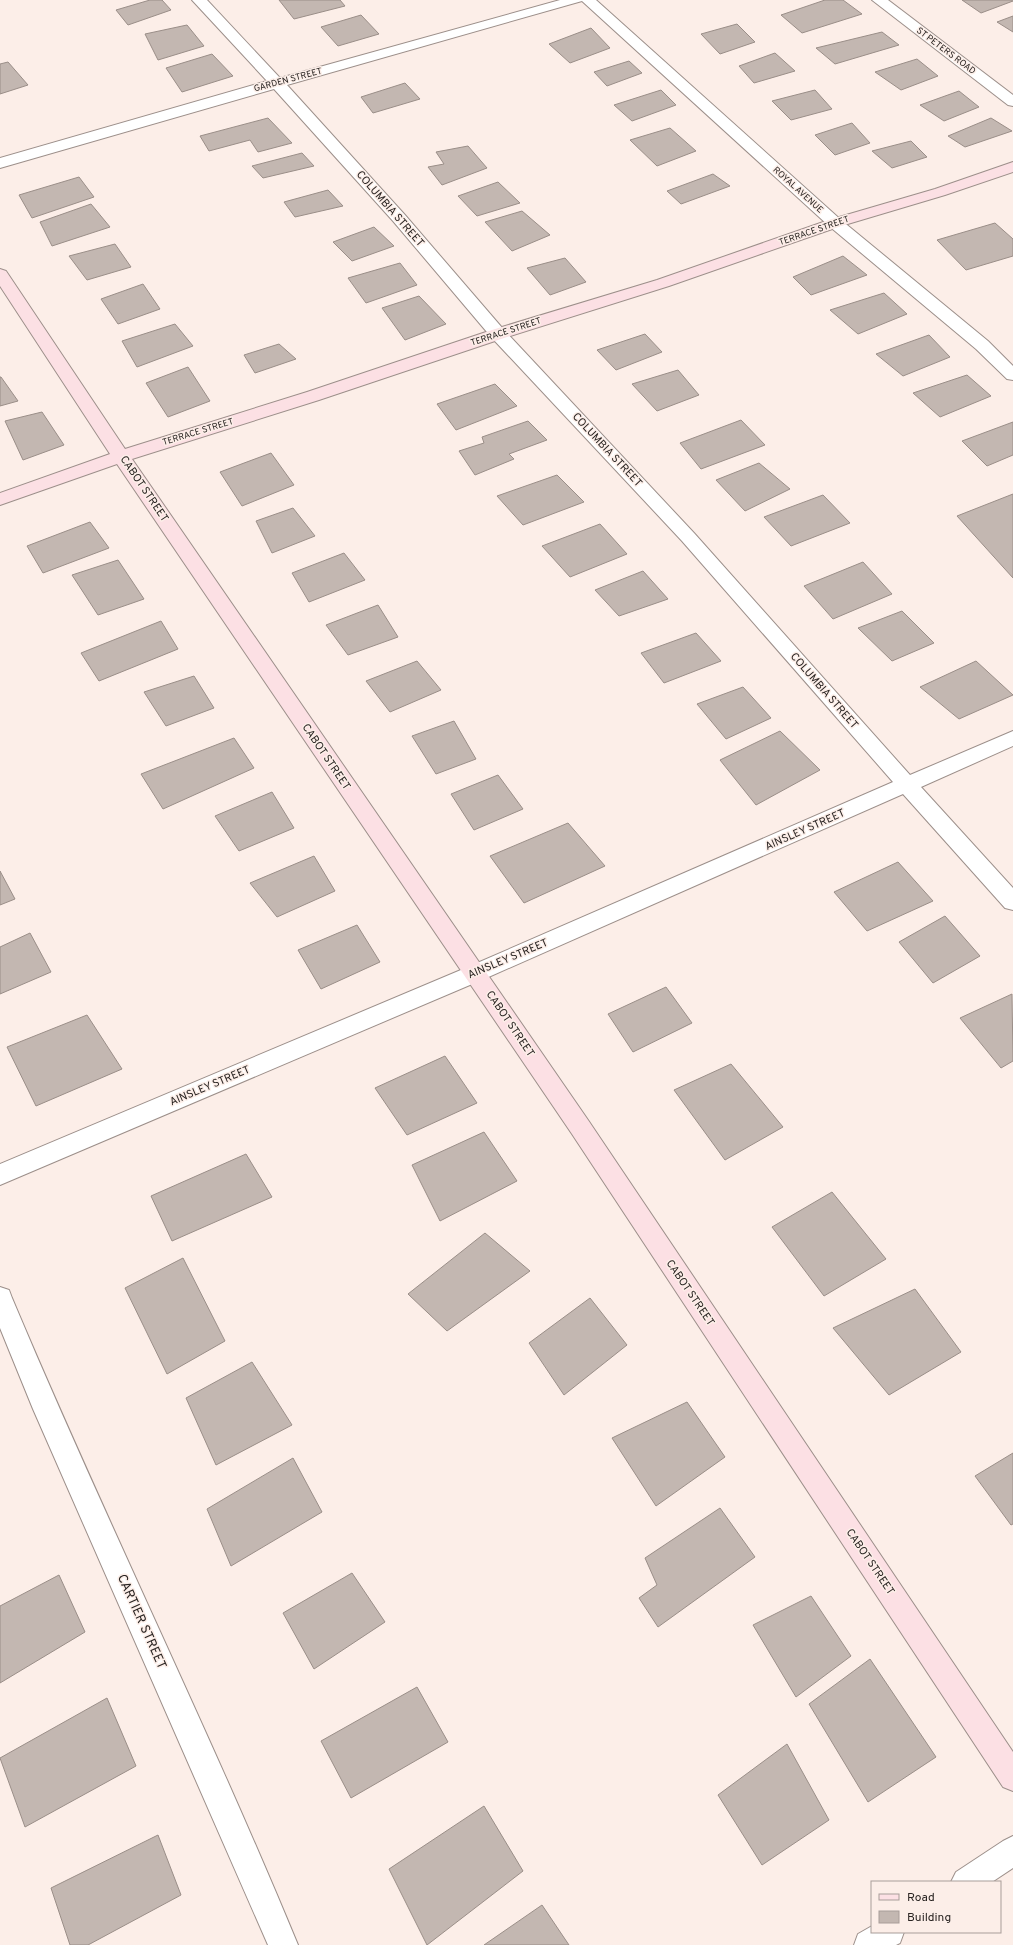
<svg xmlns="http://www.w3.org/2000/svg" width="1013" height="1945" viewBox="0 0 1013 1945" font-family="Overpass,sans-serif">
	<rect width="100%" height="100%" fill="#fceee8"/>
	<g fill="#c3b7b1" stroke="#9a8e88">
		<path d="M150,0H162L171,10L128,25L116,10Z"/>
		<path d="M279,0H340L345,6L294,19Z"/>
		<path d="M825,0H843L862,14L802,33L781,15Z"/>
		<path d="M962,0H1011L1013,1L981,13Z"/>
		<path d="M361,15L379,34L338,46L321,27Z"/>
		<path d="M1013,16V32L997,22Z"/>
		<path d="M737,24L755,42L720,54L701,34Z"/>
		<path d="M187,25L204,46L158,60L145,34Z"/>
		<path d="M591,28L610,48L570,63L549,44Z"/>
		<path d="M882,32L899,45L835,64L816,48Z"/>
		<path d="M775,53L795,71L754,83L739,66Z"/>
		<path d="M212,54L233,76L182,92L166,68Z"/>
		<path d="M917,59L938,76L901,90L875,72Z"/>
		<path d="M629,61L642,73L607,86L594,72Z"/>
		<path d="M8,62L28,85L0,94V64Z"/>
		<path d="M405,83L420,99L373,113L361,97Z"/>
		<path d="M661,90L676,105L632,121L614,105Z"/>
		<path d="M815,90L832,109L791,120L772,101Z"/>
		<path d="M959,91L979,107L944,121L920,105Z"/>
		<path d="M268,118L292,143L258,152L250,140L209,151L200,136Z"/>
		<path d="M991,118L1012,131L965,147L948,136Z"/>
		<path d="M852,123L870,143L835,155L815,135Z"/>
		<path d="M670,128L696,151L657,166L630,140Z"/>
		<path d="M911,141L927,157L892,168L872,151Z"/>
		<path d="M468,146L487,168L442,185L428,167L444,164L436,152Z"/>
		<path d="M302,153L314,166L263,178L252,166Z"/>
		<path d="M713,174L730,186L681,204L667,191Z"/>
		<path d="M79,177L94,197L32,218L19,195Z"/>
		<path d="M498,182L520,203L477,216L458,196Z"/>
		<path d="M328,190L343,206L295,217L284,202Z"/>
		<path d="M91,204L110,227L52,246L40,222Z"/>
		<path d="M522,211L550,235L512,251L485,222Z"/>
		<path d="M995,223L1013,239V256L966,270L937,240Z"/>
		<path d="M374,227L394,246L352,261L333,242Z"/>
		<path d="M115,244L131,267L87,280L69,256Z"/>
		<path d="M843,256L867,275L811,295L793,277Z"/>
		<path d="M565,258L586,282L550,295L527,268Z"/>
		<path d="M400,263L417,285L366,303L348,278Z"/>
		<path d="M143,284L160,309L118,324L101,299Z"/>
		<path d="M884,293L907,314L858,334L830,310Z"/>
		<path d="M419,296L446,324L405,340L382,308Z"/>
		<path d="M175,324L193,346L137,367L122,341Z"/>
		<path d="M645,334L662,352L616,370L597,350Z"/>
		<path d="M929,335L950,357L903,376L876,354Z"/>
		<path d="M279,344L296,359L255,373L244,355Z"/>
		<path d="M188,367L210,401L168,417L146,383Z"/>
		<path d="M678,370L699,395L657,411L632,384Z"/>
		<path d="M967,375L991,396L940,417L913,393Z"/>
		<path d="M0,377H1L18,401L0,406Z"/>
		<path d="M495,384L517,406L456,430L437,404Z"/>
		<path d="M42,412L64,445L23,460L5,421Z"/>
		<path d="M741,420L765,445L701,469L680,443Z"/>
		<path d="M528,421L547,440L509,454L514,459L475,475L459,451L484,443L482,437Z"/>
		<path d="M1013,422V455L987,466L962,441Z"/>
		<path d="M271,453L294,485L242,506L220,472Z"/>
		<path d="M759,463L790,489L745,511L716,480Z"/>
		<path d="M557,475L584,502L523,525L497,496Z"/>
		<path d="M1013,494V578L957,516Z"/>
		<path d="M823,495L850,523L791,546L764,517Z"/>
		<path d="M293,508L315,536L272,553L256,521Z"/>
		<path d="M90,522L109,548L43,573L27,546Z"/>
		<path d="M600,524L627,554L570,577L542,546Z"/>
		<path d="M344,553L365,580L309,602L292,573Z"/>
		<path d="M118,560L144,599L98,615L72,575Z"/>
		<path d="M863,562L892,594L833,619L804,586Z"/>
		<path d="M643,571L668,599L619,616L595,590Z"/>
		<path d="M378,605L398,637L348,655L326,625Z"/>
		<path d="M902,611L934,643L892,661L858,628Z"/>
		<path d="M161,621L178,649L99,681L81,653Z"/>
		<path d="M696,633L721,661L664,683L641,653Z"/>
		<path d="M417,661L441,690L390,712L366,681Z"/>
		<path d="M976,661L1013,695L959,719L920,687Z"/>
		<path d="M194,676L214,708L166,726L144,692Z"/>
		<path d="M743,687L771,718L726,739L697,704Z"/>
		<path d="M454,721L476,759L436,774L412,736Z"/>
		<path d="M780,731L820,770L756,805L720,760Z"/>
		<path d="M234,738L254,768L163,809L141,774Z"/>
		<path d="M498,775L523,809L474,830L451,794Z"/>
		<path d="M272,792L294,828L239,851L215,816Z"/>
		<path d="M568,823L605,866L524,903L490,856Z"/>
		<path d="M314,856L335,891L277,917L250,883Z"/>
		<path d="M898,862L933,901L867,931L834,892Z"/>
		<path d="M0,871L15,899L0,905Z"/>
		<path d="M945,916L980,956L933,983L899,942Z"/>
		<path d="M357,925L380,962L321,989L298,950Z"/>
		<path d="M30,933L51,972L0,994V947Z"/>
		<path d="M666,987L692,1023L633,1052L608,1014Z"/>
		<path d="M1012,994L1013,1061L1001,1068L960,1018Z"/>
		<path d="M87,1015L122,1069L36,1106L7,1047Z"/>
		<path d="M445,1056L477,1103L407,1135L375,1088Z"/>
		<path d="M731,1064L783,1127L725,1160L674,1090Z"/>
		<path d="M484,1132L517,1181L440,1221L412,1165Z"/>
		<path d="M246,1154L272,1197L172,1241L151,1196Z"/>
		<path d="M832,1192L886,1259L824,1296L772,1227Z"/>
		<path d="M485,1233L530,1271L447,1331L408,1294Z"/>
		<path d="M183,1258L225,1341L167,1374L125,1288Z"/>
		<path d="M915,1289L961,1352L889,1395L833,1328Z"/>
		<path d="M590,1298L627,1345L564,1395L529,1343Z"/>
		<path d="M252,1362L292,1425L216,1465L186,1398Z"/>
		<path d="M687,1402L725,1457L656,1506L612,1438Z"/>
		<path d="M1013,1453V1524L1011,1525L975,1476Z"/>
		<path d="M293,1458L322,1512L231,1566L207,1509Z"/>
		<path d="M720,1508L755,1557L658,1627L639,1598L657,1585L645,1558Z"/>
		<path d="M352,1573L385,1622L314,1669L283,1613Z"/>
		<path d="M59,1575L85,1632L0,1683V1606Z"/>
		<path d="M811,1596L851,1656L796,1697L753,1625Z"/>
		<path d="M870,1659L936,1757L868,1802L809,1704Z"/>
		<path d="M417,1687L448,1742L351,1798L321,1741Z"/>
		<path d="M107,1698L136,1766L25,1827L0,1758Z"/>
		<path d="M787,1744L829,1820L762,1865L718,1795Z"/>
		<path d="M484,1806L523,1871L427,1945L389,1869Z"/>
		<path d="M158,1835L181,1895L88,1945H70L51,1888Z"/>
		<path d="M542,1905L569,1945H484Z"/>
	</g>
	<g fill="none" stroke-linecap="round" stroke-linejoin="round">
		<g stroke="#9c8f8a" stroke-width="2">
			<g id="street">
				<path d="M192,0H207L280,78L560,0H596L841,220L988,341L1013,366V380L1007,379L976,349L829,226L582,1L287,85L405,215L504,330L694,533L910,775L1013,731V746L921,787L1013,888V910L1005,908L903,794L484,979L0,1185V1164L468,967L893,782L682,541L492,338L393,221L274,89L0,168V158L267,81Z"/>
				<path d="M872,0H888L1013,95V106L1008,105Z"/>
				<path d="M0,1287L9,1290L12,1298C103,1515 208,1727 298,1945H268L33,1409L0,1328Z"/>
				<path d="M1013,1836V1868L992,1882H951L956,1872L1003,1841Z"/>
				<path d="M872,1926V1932H904L900,1943L896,1945H854L858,1934Z"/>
			</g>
		</g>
		<g stroke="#9c8f8a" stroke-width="2">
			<path id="secondary" d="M1013,162V172L945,195L841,226L669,286L504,338L319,400L132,459L588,1120L1013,1752V1791L1003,1787L572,1134L117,464L0,505V493L110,454L0,286V269L6,271L125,449L307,392L492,330L657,280L829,220L935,189Z"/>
		</g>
		<use href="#street" fill="#fff" fill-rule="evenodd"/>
		<use href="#secondary" fill="#fce0e4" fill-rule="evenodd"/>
	</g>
	<g text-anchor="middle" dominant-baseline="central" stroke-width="3" stroke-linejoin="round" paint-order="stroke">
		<g font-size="9" fill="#292422" stroke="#fceee8">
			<text transform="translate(946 51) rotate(37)">ST PETERS ROAD</text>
			<text transform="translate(288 80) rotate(-15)">GARDEN STREET</text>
			<text transform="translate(798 190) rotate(42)">ROYAL AVENUE</text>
			<text transform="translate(814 231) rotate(-19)">TERRACE STREET</text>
			<text transform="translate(506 332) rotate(-18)">TERRACE STREET</text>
			<text transform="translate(198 432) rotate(-17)">TERRACE STREET</text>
		</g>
		<g font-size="11" fill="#292422" stroke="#fceee8">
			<text transform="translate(390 209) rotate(49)">COLUMBIA STREET</text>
			<text transform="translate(607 450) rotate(47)">COLUMBIA STREET</text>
			<text transform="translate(144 489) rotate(56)">CABOT STREET</text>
			<text transform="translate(824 691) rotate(49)">COLUMBIA STREET</text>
			<text transform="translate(326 757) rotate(56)">CABOT STREET</text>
			<text transform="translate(805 830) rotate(-24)">AINSLEY STREET</text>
			<text transform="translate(508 959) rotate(-23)">AINSLEY STREET</text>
			<text transform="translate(510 1024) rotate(56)">CABOT STREET</text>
			<text transform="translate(210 1086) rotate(-23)">AINSLEY STREET</text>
			<text transform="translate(690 1293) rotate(56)">CABOT STREET</text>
			<text transform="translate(870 1562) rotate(56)">CABOT STREET</text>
		</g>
		<g font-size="13" fill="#292422" stroke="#fceee8">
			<text transform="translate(141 1622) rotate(66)">CARTIER STREET</text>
		</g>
	</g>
	<rect x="871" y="1881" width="130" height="52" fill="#fceee8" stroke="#a89d99"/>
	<rect x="879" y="1894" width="20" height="6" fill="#fce0e4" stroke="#a89d99"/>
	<text x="907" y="1901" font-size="12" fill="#292422">Road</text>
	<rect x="879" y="1911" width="20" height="12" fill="#c3b7b1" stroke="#a89d99"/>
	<text x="907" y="1921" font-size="12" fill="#292422">Building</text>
</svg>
